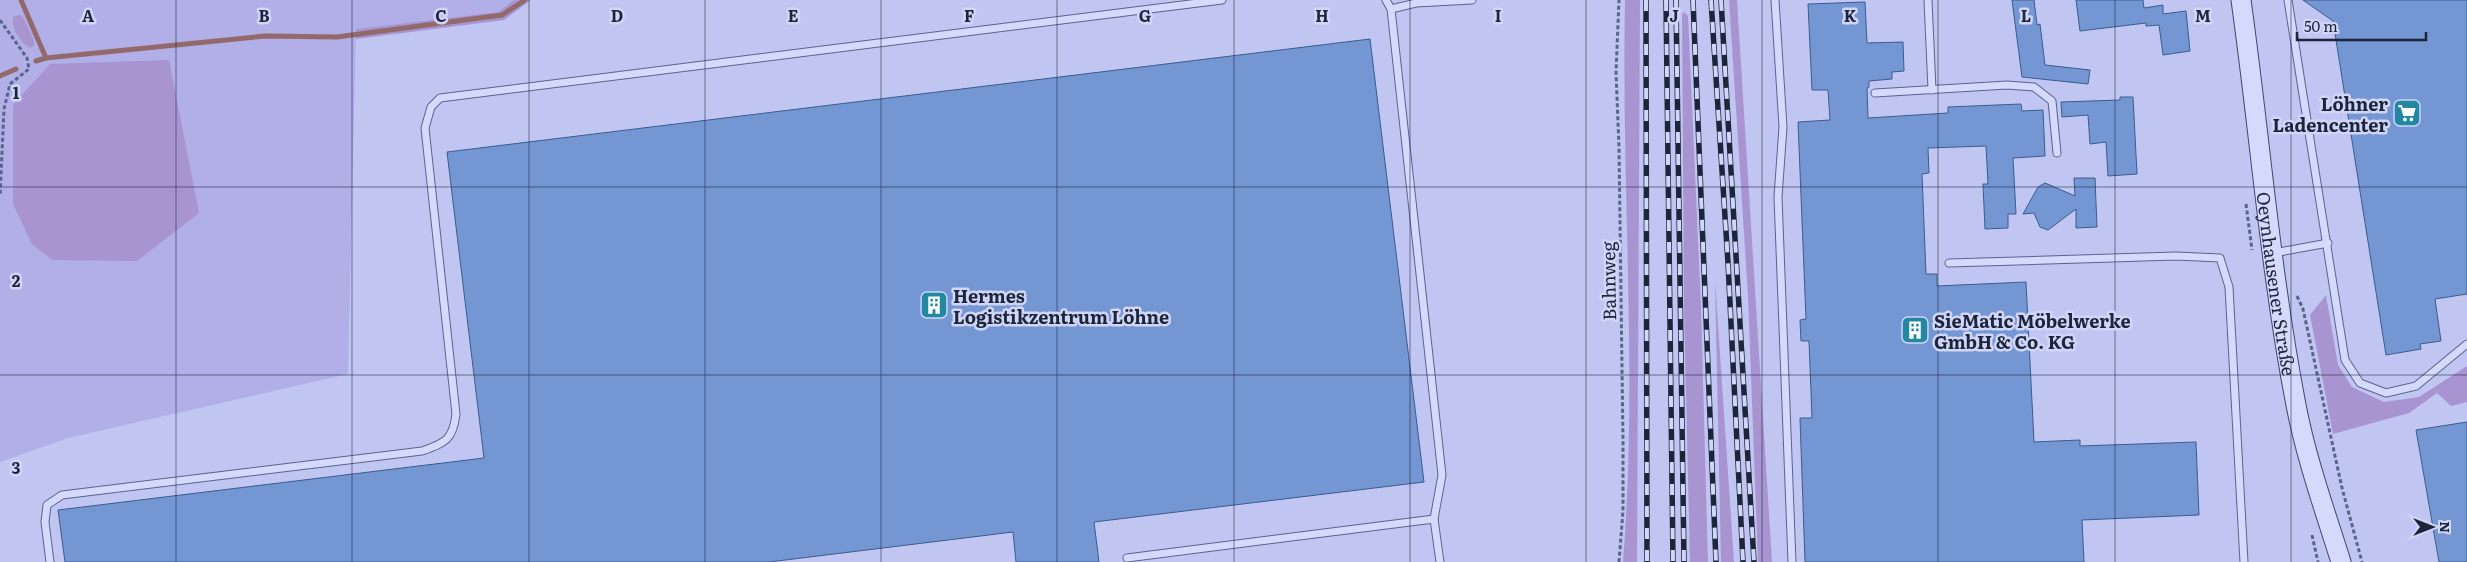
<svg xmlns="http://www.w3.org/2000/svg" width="2467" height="562" viewBox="0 0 2467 562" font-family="Literata,serif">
	<rect width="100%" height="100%" fill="#c1c5f2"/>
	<path fill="#b1aee8" d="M0,0H514L498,12L356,29L348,374L68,438L0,462Z"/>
	<g fill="#a894d1">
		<path d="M514,0H531L504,20L356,39V29L498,12Z"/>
		<path d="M1625,0H1640L1637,562H1623C1638,375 1621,187 1625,0Z"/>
		<path d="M1729,0H1737L1772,562H1758L1748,295Z"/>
		<path d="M1684,12L1688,16L1701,307L1708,562H1690L1684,308L1682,15Z"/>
		<path d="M19,15L23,17L34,40V46L30,48C20,42 11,29 13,17Z"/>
		<path d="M169,60L199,213L137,261L52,260L32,244L13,204V105L50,64Z"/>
		<path d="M1715,280L1734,562H1721Z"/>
		<path d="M2326,295L2338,365L2352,387L2384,402L2419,397L2467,366V402L2451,406L2437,393L2409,413L2333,434L2310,315Z"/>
	</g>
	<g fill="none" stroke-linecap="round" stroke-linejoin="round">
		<g stroke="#936a6c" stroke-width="5">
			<path d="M21,0L46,58"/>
			<path d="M36,61L46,58L265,36L337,37L502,15L525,0"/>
			<path d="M0,76L16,69"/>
		</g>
	</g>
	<g fill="#7497d3" stroke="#3b5c8e">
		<path d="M2012,0H2034L2037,25L2040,24L2045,65L2090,70L2088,84L2022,77Z"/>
		<path d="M2076,0H2143L2144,8L2163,5V14L2186,11L2190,51L2163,55L2159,25L2146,26V23L2080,31Z"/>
		<path d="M2303,0H2467V294L2435,299L2441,341L2420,344L2421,349L2386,355L2333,21Z"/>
		<path d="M1865,2L1867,43L1903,42L1904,71L1892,72V79L1869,81V87L1867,88L1868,118L1948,113V107L2021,104L2022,111L2043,110L2045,156L2013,158L2016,214H2008V228L1985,229L1983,184H1988L1986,146L1928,148L1929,173L1922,174L1926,274H1937V286L2026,282L2034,442L2080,440V446L2196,442L2199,515L2082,520L2084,562H1805L1800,418H1812L1809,341H1801L1800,320L1806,319L1798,122L1830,120L1828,90H1812L1808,4Z"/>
		<path d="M1370,39L1424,482L1094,522L1099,562H1016L1013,532L769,562H65L58,510L484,458L447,152Z"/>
		<path d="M2120,97H2133L2137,174L2108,176L2106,142L2090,144L2088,115L2062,117L2061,102L2120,100Z"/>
		<path d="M2074,178H2095L2097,227L2076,228V209L2048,230L2040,227L2034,213L2023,214L2038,187L2045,183L2075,196Z"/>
		<path d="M2467,422V562H2439L2416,430Z"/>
	</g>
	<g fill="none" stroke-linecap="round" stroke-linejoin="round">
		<g stroke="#57658d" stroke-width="9">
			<g id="service">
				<path d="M1386,0L1391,9L1442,475L1434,519L1440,562"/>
				<path d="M1775,0L1783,127L1778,197L1792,562"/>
				<path d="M1928,0L1932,90"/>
				<path d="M2288,0L2345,360L2360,383L2386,393L2416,386L2467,344"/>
				<path d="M1391,9L1416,3L1472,0"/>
				<path d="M1875,93L2007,85L2034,87L2052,101L2057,153"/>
				<path d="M2274,253L2328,243"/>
				<path d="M1949,263L2176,256L2220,258L2229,287L2244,562"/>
				<path d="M1127,558L1434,519"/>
				<path d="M50,562L45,522L47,505L62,495L422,451C445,443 453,440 456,414L425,128L431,107L440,98L1222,0"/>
			</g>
		</g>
		<g stroke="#3a496f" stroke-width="21">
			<g id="secondary">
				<path id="s1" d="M2241,0C2260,135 2270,271 2296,405C2306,458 2325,511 2341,562"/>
			</g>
		</g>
		<g stroke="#57658d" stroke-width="3" stroke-dasharray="4 2.5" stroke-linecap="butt">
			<path d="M0,20L27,58L29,69L10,84L4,109L0,196"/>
			<path d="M2246,204L2252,250"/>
			<path d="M2297,296L2303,309L2342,488L2362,562"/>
			<path d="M2312,535L2318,562"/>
			<path d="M1619,562L1623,511V441L1619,148L1616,72L1619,0"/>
		</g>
		<use href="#service" stroke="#d5d9fb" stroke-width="7"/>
		<use href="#secondary" stroke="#d5d9fb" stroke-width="19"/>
		<g stroke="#1c263b" stroke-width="5.5">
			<g id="rail">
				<path d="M1646,0L1647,562"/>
				<path d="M1666,0L1673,562"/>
				<path d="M1676,0L1684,562"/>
				<path d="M1693,0L1716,562"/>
				<path d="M1711,0L1728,263L1743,562"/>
				<path d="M1721,0L1754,562"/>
			</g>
		</g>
		<use href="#rail" stroke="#d1d5f8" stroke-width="4" stroke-dasharray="11" stroke-linecap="butt"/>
	</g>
	<path fill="none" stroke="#1c263b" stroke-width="1" stroke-opacity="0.55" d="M176,0V562M352,0V562M529,0V562M705,0V562M881,0V562M1057,0V562M1234,0V562M1410,0V562M1586,0V562M1762,0V562M1938,0V562M2115,0V562M2291,0V562M0,187H2467M0,375H2467"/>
	<defs>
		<g id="supermarket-square" transform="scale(1.4375)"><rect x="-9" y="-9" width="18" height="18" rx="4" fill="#2287a1" stroke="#d1d5f8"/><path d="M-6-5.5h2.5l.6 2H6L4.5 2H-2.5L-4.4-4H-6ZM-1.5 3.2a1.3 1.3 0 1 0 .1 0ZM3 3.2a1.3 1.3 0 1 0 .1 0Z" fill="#fff"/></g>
		<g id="building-square" transform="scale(1.4375)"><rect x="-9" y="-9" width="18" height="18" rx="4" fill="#2287a1" stroke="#d1d5f8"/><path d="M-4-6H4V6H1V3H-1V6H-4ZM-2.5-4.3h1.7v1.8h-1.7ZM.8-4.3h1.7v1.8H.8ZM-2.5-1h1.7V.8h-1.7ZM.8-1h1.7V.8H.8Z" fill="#fff"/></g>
	</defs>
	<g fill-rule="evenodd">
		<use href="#supermarket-square" x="2407" y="113"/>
		<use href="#building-square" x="934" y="305"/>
		<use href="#building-square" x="1915" y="330"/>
	</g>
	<g text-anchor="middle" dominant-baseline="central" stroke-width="5" stroke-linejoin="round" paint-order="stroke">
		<g font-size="18" font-weight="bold" fill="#1c263b" stroke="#d1d5f8" text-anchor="start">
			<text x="2388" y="103" text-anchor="end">Löhner<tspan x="2388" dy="21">Ladencenter</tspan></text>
			<text x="953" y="295">Hermes<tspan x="953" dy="21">Logistikzentrum Löhne</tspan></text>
			<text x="1934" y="320">SieMatic Möbelwerke<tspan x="1934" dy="21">GmbH &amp; Co. KG</tspan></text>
		</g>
		<g font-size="18" fill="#1c263b" stroke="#d1d5f8">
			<text transform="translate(1608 281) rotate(-91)">Bahnweg</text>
			<text stroke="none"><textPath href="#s1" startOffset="286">Oeynhausener Straße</textPath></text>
		</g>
	</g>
	<g font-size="16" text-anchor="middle" font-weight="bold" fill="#1c263b" stroke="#d1d5f8" stroke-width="5" stroke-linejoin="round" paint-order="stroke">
		<text x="88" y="22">A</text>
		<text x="264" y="22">B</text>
		<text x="441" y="22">C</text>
		<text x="617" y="22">D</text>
		<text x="793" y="22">E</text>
		<text x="969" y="22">F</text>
		<text x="1145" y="22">G</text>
		<text x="1322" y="22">H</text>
		<text x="1498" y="22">I</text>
		<text x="1674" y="22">J</text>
		<text x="1850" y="22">K</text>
		<text x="2026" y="22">L</text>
		<text x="2203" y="22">M</text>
		<text x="16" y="99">1</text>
		<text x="16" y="287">2</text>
		<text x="16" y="474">3</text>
	</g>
	<g transform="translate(2432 527) rotate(90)" stroke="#d1d5f8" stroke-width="4" paint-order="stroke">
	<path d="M0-4L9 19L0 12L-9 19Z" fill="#1c263b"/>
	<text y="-8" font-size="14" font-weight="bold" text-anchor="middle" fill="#1c263b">N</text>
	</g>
	<path d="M2297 32v8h129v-8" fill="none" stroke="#1c263b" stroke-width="2.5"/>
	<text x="2304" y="32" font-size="15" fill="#1c263b" stroke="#d1d5f8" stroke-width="4" paint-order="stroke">50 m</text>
</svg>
